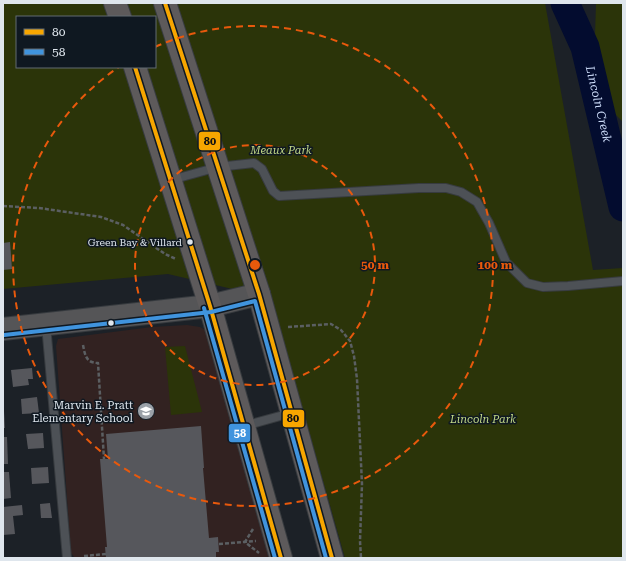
<svg xmlns="http://www.w3.org/2000/svg" width="626" height="561" viewBox="0 0 626 561" font-family="'Roboto Serif',serif">
	<rect width="100%" height="100%" fill="#1c2127"/>
	<path fill="#322221" d="M187,325L200,327L207,331L273,558H75L71,553L56,346L58,339L152,327Z"/>
	<g fill="#2b3409" fill-rule="evenodd">
		<path d="M3,3H545L593,270L623,268V558H345L271,298L168,274L3,289ZM17,17H155V67H17Z"/>
		<path d="M596,3H623V122L611,110L595,35Z"/>
		<path d="M185,346L202,412L171,415L165,347Z"/>
	</g>
	<g fill="none" stroke-linecap="round" stroke-linejoin="round">
		<path stroke="#030c2f" stroke-width="29" id="s1" d="M565,3L585,47L623,207"/>
	</g>
	<g fill="#56575c">
		<path d="M10,242L12,269L3,270V243Z"/>
		<path d="M32,368L33,379H28L29,385L13,387L11,370Z"/>
		<path d="M37,397L39,413L22,414L21,399Z"/>
		<path d="M3,411H4L5,428H3Z"/>
		<path d="M201,426L204,468H203L209,538L218,537L219,552H216V558H106L105,547H107L100,459H108L106,434Z"/>
		<path d="M43,433L44,448L28,449L26,434Z"/>
		<path d="M3,437H7L8,464H3Z"/>
		<path d="M48,467L49,483L32,484L31,468Z"/>
		<path d="M3,472H9L11,498L3,499Z"/>
		<path d="M50,503L52,518H41L40,504Z"/>
		<path d="M22,505L23,515L13,516L15,534L3,535V507Z"/>
	</g>
	<g fill="none" stroke-linecap="round" stroke-linejoin="round">
		<g stroke="#373b3f" stroke-width="10">
			<g id="lane">
				<path d="M171,180L218,167L254,163L262,169L273,191L279,196L419,188H446L461,192L477,202L489,223L506,262L527,283L543,287L568,286L623,281"/>
				<path d="M46,325L67,558"/>
				<path d="M244,426L291,413"/>
			</g>
		</g>
		<g stroke="#373b3f" stroke-width="24">
			<path id="secondary" d="M3,329L210,306L259,294"/>
		</g>
		<g stroke="#373b3f" stroke-width="24">
			<g id="primary">
				<path d="M115,3L120,17"/>
				<path d="M165,3L259,294L332,558"/>
				<path d="M135,67L210,306L281,558"/>
			</g>
		</g>
		<g stroke="#5b5f62" stroke-width="2.5" stroke-dasharray="4 2" stroke-linecap="butt">
			<path d="M3,206L39,208L101,217L123,225L165,254L176,259"/>
			<path d="M288,327L331,324L341,330L350,341L354,356L357,379L362,484L360,541L361,558"/>
			<path d="M83,345C85,355 86,363 98,363L104,459"/>
			<path d="M253,529L245,542L259,553"/>
			<path d="M219,544L256,541"/>
			<path d="M84,556L106,554"/>
		</g>
		<use href="#lane" stroke="#4d5156" stroke-width="8"/>
		<use href="#secondary" stroke="#555557" stroke-width="22"/>
		<use href="#primary" stroke="#5d5a5b" stroke-width="22"/>
		<g stroke="#0f1821" stroke-width="7">
			<g id="bus-1">
				<path d="M165,3L259,294L332,558"/>
				<path d="M135,67L210,306L281,558"/>
			</g>
		</g>
		<g stroke="#0f1821" stroke-width="7">
			<g id="bus-2">
				<path d="M204,308L275,558"/>
				<path d="M4,335L211,312L255,301L326,558"/>
			</g>
		</g>
		<use href="#bus-1" stroke="#f7a600" stroke-width="4"/>
		<use href="#bus-2" stroke="#4094de" stroke-width="4"/>
	</g>
	<g fill="none" stroke="#e8590c" stroke-width="2" stroke-dasharray="7 5">
		<circle cx="255" cy="265" r="120"/>
		<path d="M155 47A240 240 0 1 1 119 67"/>
	</g>
	<defs>
		<g id="school-disc" transform="scale(0.9)"><circle r="9.5" fill="#9ba1a8" stroke="#0f1821"/><path d="M0-5L7-2L0 1L-7-2ZM-4 1L0 2.5L4 1V4Q0 6-4 4Z" fill="#fff"/></g>
	</defs>
	<g fill-rule="evenodd">
		<use href="#school-disc" x="146" y="411"/>
	</g>
	<g fill="#dfe6ed" stroke="#0f1821" stroke-width="1.5">
		<circle cx="190" cy="242" r="3.5"/>
		<circle cx="111" cy="323" r="3.5"/>
	</g>
	<g text-anchor="middle" dominant-baseline="central" stroke-width="3" stroke-linejoin="round" paint-order="stroke">
		<g font-size="10" fill="#dfe6ed" stroke="#0f1821" text-anchor="end">
			<text x="182" y="242">Green Bay &amp; Villard</text>
		</g>
		<g font-size="11" font-style="italic" fill="#c1d786" stroke="#0f1821">
			<text x="281" y="150">Meaux Park</text>
			<text x="483" y="419">Lincoln Park</text>
		</g>
		<g font-size="11" fill="#dfe6ed" stroke="#0f1821" text-anchor="end">
			<text x="133" y="405">Marvin E. Pratt<tspan x="133" dy="13">Elementary School</tspan></text>
		</g>
		<g font-size="12" font-style="italic" fill="#cad9f6" stroke="#0f1821">
			<text stroke="none"><textPath href="#s1" startOffset="107">Lincoln Creek</textPath></text>
		</g>
	</g>
	<circle cx="255" cy="265" r="6" fill="#e8590c" stroke="#0f1821" stroke-width="2"/>
	<g font-size="12" text-anchor="middle" font-weight="bold" fill="#e8590c" stroke="#0f1821" stroke-width="3" stroke-linejoin="round" paint-order="stroke">
		<text x="375" y="269">50 m</text>
		<text x="495" y="269">100 m</text>
	</g>
	<g stroke="#0f1821" stroke-width="1.5">
		<rect x="198" y="131" width="23" height="20" rx="4" fill="#f7a600"/>
		<rect x="282" y="409" width="23" height="19" rx="4" fill="#f7a600"/>
		<rect x="228" y="423" width="23" height="20" rx="4" fill="#4094de"/>
	</g>
	<g font-size="11" text-anchor="middle" font-weight="bold" fill="#fff">
		<text x="240" y="437">58</text>
	</g>
	<g font-size="11" text-anchor="middle" font-weight="bold" fill="#111">
		<text x="210" y="145">80</text>
		<text x="293" y="422">80</text>
	</g>
	<rect width="626" height="561" fill="none" stroke="#dfe6ed" stroke-width="8"/>
	<rect x="16" y="16" width="140" height="52" fill="#0f1821" stroke="#626a73"/>
	<rect x="24" y="29" width="20" height="6" fill="#f7a600" stroke="#626a73"/>
	<text x="52" y="36" font-size="12" fill="#dfe6ed">80</text>
	<rect x="24" y="49" width="20" height="6" fill="#4094de" stroke="#626a73"/>
	<text x="52" y="56" font-size="12" fill="#dfe6ed">58</text>
</svg>
